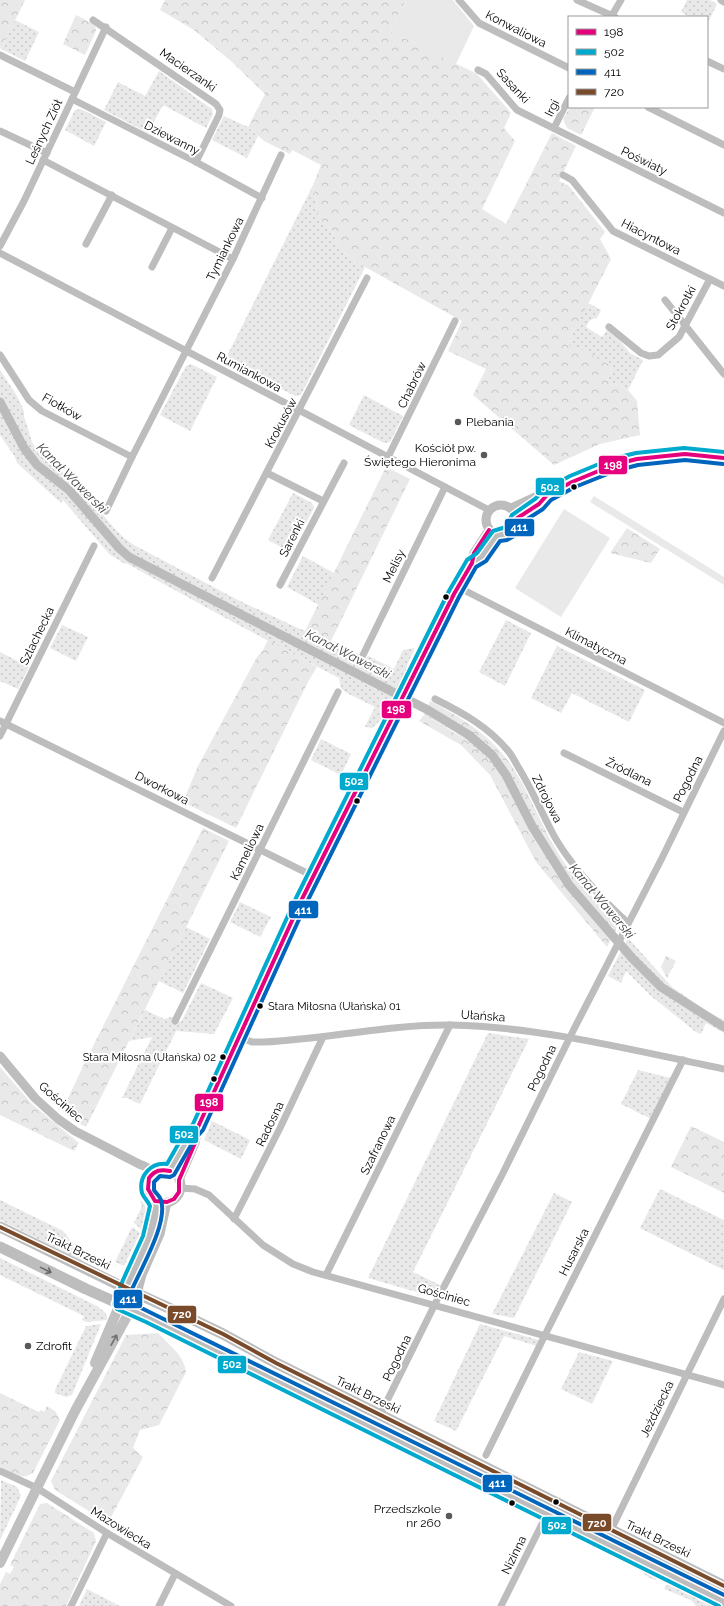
<svg xmlns="http://www.w3.org/2000/svg" width="724" height="1606" viewBox="0 0 724 1606" font-family="Raleway,sans-serif">
	<defs>
		<pattern id="grass-dots" width="8" height="8" patternUnits="userSpaceOnUse"><rect width="8" height="8" fill="#e9e9e9"/><path d="M2 2h.1M6 6h.1" fill="none" stroke="#c6c6c6" stroke-width="1.8" stroke-linecap="round"/></pattern>
		<pattern id="forest-crowns" width="20" height="18" patternUnits="userSpaceOnUse"><rect width="20" height="18" fill="#e9e9e9"/><path d="M2 6a3 3 0 1 1 6 0M12 15a3 3 0 1 1 6 0" fill="none" stroke="#c6c6c6"/></pattern>
	</defs>
	<rect width="100%" height="100%" fill="#fff"/>
	<g fill="url(#grass-dots)">
		<path d="M687,0H710L717,4L707,25V17H690L681,12Z"/>
		<path d="M15,20L39,32L25,61L1,49Z"/>
		<path d="M159,71L212,109L213,114L206,128L163,105L148,133L104,110L118,82L145,96Z"/>
		<path d="M81,109L106,122L94,146L65,130L75,110Z"/>
		<path d="M224,116L248,127L258,136L247,158L212,140Z"/>
		<path d="M313,185L319,219L331,229L340,250L365,267L301,395L295,396L225,360Z"/>
		<path d="M588,303L601,310L597,318L590,320L586,327L602,337L607,330L620,341L630,353L643,360L628,390L607,380L613,367L567,345Z"/>
		<path d="M191,364L217,377L190,431L160,415L186,366Z"/>
		<path d="M0,370L17,396L24,411V416L32,442L39,453L78,485L114,528L124,538L134,545L238,600L298,628L335,642L340,648L354,657L356,653L367,658L368,656L394,669L403,650L415,648L407,665V670C398,688 388,717 372,728L365,727L375,707L345,692L341,688L339,678C267,641 196,602 126,563L125,564L109,554L63,500L61,503L17,463L15,457L0,435Z"/>
		<path d="M364,395L403,416L390,442L384,443L349,425Z"/>
		<path d="M293,493L312,503L314,508L290,552L268,540Z"/>
		<path d="M303,556L334,573L319,605L287,587Z"/>
		<path d="M506,620L531,633L505,686L479,672Z"/>
		<path d="M62,625L88,637L76,661L50,648Z"/>
		<path d="M557,646L645,690L629,722L572,693L561,713L531,698Z"/>
		<path d="M0,652L29,667L18,689L0,681Z"/>
		<path d="M428,706C452,720 479,734 498,754C524,783 537,822 555,855C571,883 594,907 615,932L611,939L563,884L543,855L507,789L493,767L455,732L424,715Z"/>
		<path d="M321,739L351,754L341,775L311,760Z"/>
		<path d="M240,902L271,917L260,937L230,922Z"/>
		<path d="M186,927L210,939L183,993L159,981Z"/>
		<path d="M628,938L672,987L708,1012L724,1020V1033L706,1023L701,1034L696,1032L651,996L626,971L621,983L608,976Z"/>
		<path d="M201,983L233,998L214,1034L176,1031L140,1104L127,1098H122L152,1037L129,1041L145,1010L164,1019L171,1017L181,1022Z"/>
		<path d="M488,1033L529,1039L413,1272L440,1285L434,1297L368,1278Z"/>
		<path d="M638,1070L671,1078L651,1119L621,1104Z"/>
		<path d="M212,1121L250,1140L241,1159L204,1140Z"/>
		<path d="M660,1189L724,1220V1270L640,1228Z"/>
		<path d="M554,1193L572,1202L514,1318L492,1314Z"/>
		<path d="M0,1200L63,1231C72,1240 75,1252 84,1262L0,1220Z"/>
		<path d="M140,1200C150,1206 145,1221 141,1229L134,1223L142,1206Z"/>
		<path d="M132,1227L140,1233L124,1266L115,1262Z"/>
		<path d="M0,1258L97,1306C102,1310 108,1313 107,1320L86,1322L82,1320L84,1316L0,1275Z"/>
		<path d="M101,1324L72,1395L66,1397L55,1393V1390L86,1326Z"/>
		<path d="M480,1324L539,1340L537,1346L504,1336L456,1431L434,1421Z"/>
		<path d="M579,1352L613,1361L592,1404L561,1389Z"/>
		<path d="M1,1480L17,1487L21,1496L0,1540Z"/>
		<path d="M616,1538L685,1572V1574L683,1576L615,1542Z"/>
		<path d="M602,1549H604L654,1573L658,1579L655,1580L648,1577L636,1567L619,1559Z"/>
		<path d="M673,1582L695,1598L712,1606H696L691,1600L664,1589L668,1583Z"/>
		<path d="M87,1589L120,1606H79Z"/>
	</g>
	<g fill="url(#forest-crowns)">
		<path d="M0,0H25L1,49L0,48Z"/>
		<path d="M165,0H406L390,31L477,74L511,113L504,128L515,141L482,209L506,224L552,133L576,146L559,181L569,186L605,232L600,239L611,259L567,345L581,349L613,367L607,380L628,390L637,401L640,435L600,444L554,465L473,395L486,369L448,351L462,321L365,267L340,250L331,229L319,219L313,185L321,165L292,150L290,154L264,141L248,127L265,94L231,61L194,30L160,10Z"/>
		<path d="M76,15L95,25L96,31L85,55L63,44Z"/>
		<path d="M570,107H595L581,135L567,128L563,119Z"/>
		<path d="M386,467L410,479L331,641L305,631Z"/>
		<path d="M627,528L660,549L651,563L610,553Z"/>
		<path d="M268,640L317,667L309,680L236,828L183,802L198,766L257,657L263,650Z"/>
		<path d="M430,701C460,717 489,734 509,762C529,790 540,824 558,853C574,880 598,902 617,926L615,932C594,907 571,883 555,855C537,822 524,783 498,754C479,734 452,720 428,706Z"/>
		<path d="M424,715C444,726 463,737 480,752C510,780 522,822 544,856C563,886 588,912 611,939L607,947L536,862L490,775L461,745L419,721Z"/>
		<path d="M203,828L229,841L86,1127L74,1121L62,1111L86,1060Z"/>
		<path d="M666,956L676,961L667,978L661,967Z"/>
		<path d="M0,1067L32,1104L79,1143L74,1151L0,1115Z"/>
		<path d="M691,1126L724,1142V1193L671,1167Z"/>
		<path d="M158,1333C169,1345 184,1355 186,1372L159,1425L140,1430L133,1448L143,1457L108,1523L55,1490L51,1481L126,1335Z"/>
		<path d="M0,1393L39,1412L41,1410L44,1412L47,1406L55,1411L60,1420L33,1473C21,1481 12,1473 0,1467Z"/>
		<path d="M47,1503L94,1533L96,1541L66,1606H0V1584L6,1572L10,1574L14,1567L10,1565L40,1504Z"/>
	</g>
	<g fill="#e9e9e9">
		<path d="M406,0H453L474,26L456,64L390,31Z"/>
		<path d="M594,496L724,577V585L590,502Z"/>
		<path d="M564,509L610,538L561,617L515,588Z"/>
	</g>
	<g fill="none" stroke-linecap="round" stroke-linejoin="round">
		<path stroke="#bbb" stroke-width="9" d="M0,402L24,448L37,465L69,490L119,548L129,557L428,710L469,735L492,755L506,775L532,826L569,885L632,958L661,987L724,1027"/>
		<g stroke="#bdbdbd" stroke-width="7">
			<path d="M459,0L479,23L569,68"/>
			<path d="M577,0L615,17"/>
			<path d="M721,0L724,2"/>
			<path d="M611,17L621,0"/>
			<path d="M93,20L216,104L220,110L219,115L196,162"/>
			<path d="M0,55L75,92"/>
			<path d="M707,61L724,69"/>
			<path d="M478,70L486,74L517,110L724,213"/>
			<path d="M72,99L196,162L262,198"/>
			<path d="M648,107L724,145"/>
			<path d="M554,128L569,98"/>
			<path d="M0,131L47,153"/>
			<path d="M43,160L233,259"/>
			<path d="M563,175L572,180L613,231L724,286"/>
			<path d="M86,244L112,195"/>
			<path d="M0,246L24,201L106,27"/>
			<path d="M0,253L489,510"/>
			<path d="M152,267L172,228"/>
			<path d="M665,300L724,374"/>
			<path d="M609,327L641,353L649,356L658,355L679,337L710,279"/>
			<path d="M0,355L29,400L42,411L132,457L233,259L281,155"/>
			<path d="M388,457L455,321"/>
			<path d="M267,473L323,501"/>
			<path d="M106,511L132,457"/>
			<path d="M212,578L367,278"/>
			<path d="M280,585L344,463"/>
			<path d="M458,587L724,723"/>
			<path d="M363,655L445,487"/>
			<path d="M435,699C463,713 489,727 509,752C513,757 516,764 520,770C532,790 541,811 552,832C567,861 603,901 628,923"/>
			<path d="M0,721L313,876"/>
			<path d="M0,736L94,546"/>
			<path d="M564,753L683,812"/>
			<path d="M175,1021L338,692"/>
			<path d="M239,1037L252,1042H264C327,1039 389,1024 452,1025C541,1027 636,1051 724,1069"/>
			<path d="M180,1188L195,1189L209,1195L263,1245L293,1264L313,1272L724,1385"/>
			<path d="M234,1219L280,1128L323,1037"/>
			<path d="M326,1275L450,1025"/>
			<path d="M380,1415L437,1300L502,1175L574,1029L662,858L724,731"/>
			<path d="M486,1455L547,1331L683,1060"/>
			<path d="M0,1471L37,1488L107,1533L231,1606"/>
			<path d="M611,1530L724,1299"/>
			<path d="M71,1606L107,1533"/>
			<path d="M159,1606L175,1574"/>
			<path d="M501,1606L547,1514"/>
		</g>
		<g stroke="#bdbdbd" stroke-width="9">
			<circle cx="501" cy="520" r="15"/>
			<path d="M511,508L535,497L547,495L592,473L613,465L637,459L685,454L724,458"/>
			<path d="M516,519L539,504L547,495"/>
			<path d="M472,563L481,557L497,535"/>
			<path d="M0,1056L35,1098L58,1119L75,1131L139,1164L144,1166L155,1171"/>
			<circle cx="164" cy="1186" r="17"/>
			<path d="M170,1171L175,1164L189,1137L198,1127"/>
			<path d="M179,1180L195,1143L198,1127L301,901L454,594L472,563L474,553L489,530"/>
			<path d="M125,1288C138,1261 159,1231 155,1201"/>
			<path d="M137,1293L142,1275L160,1234L167,1202"/>
		</g>
		<g stroke="#c0c0c0" stroke-width="10">
			<path d="M95,1363L120,1304L125,1288"/>
			<path d="M0,1563L75,1411L131,1309L137,1293"/>
		</g>
		<g stroke="#bdbdbd" stroke-width="11">
			<path d="M0,1227L125,1288L171,1309L223,1334L276,1363L724,1586"/>
			<path d="M0,1247L86,1289L149,1317L724,1602"/>
		</g>
		<g stroke="#fff" stroke-width="7">
			<g id="bus-1">
				<path d="M516,519L539,504L547,495L572,482L613,465L637,459L685,454L724,458"/>
				<path d="M170,1171C161,1169 155,1170 149,1178L148,1189L155,1201L167,1202L174,1199L179,1192V1180L195,1143L198,1127L301,901L454,594L472,563L474,553L489,530"/>
			</g>
		</g>
		<g stroke="#fff" stroke-width="7">
			<path id="bus-2" d="M719,1606L146,1322L117,1309L114,1304L123,1280L143,1236L150,1206C148,1201 144,1198 142,1193C138,1176 151,1162 167,1164L184,1134L193,1124L296,898L449,591L467,560L477,553L493,531L506,527L512,515L535,499L544,490L570,476L611,459L636,453L684,448L724,452"/>
		</g>
		<g stroke="#fff" stroke-width="7">
			<path id="bus-3" d="M723,464L685,460L638,465L615,471L575,487L551,500L543,509L521,523L519,529L514,536L507,540L500,541L486,561L476,567L459,597L306,904L203,1130L194,1140L174,1175L170,1177L160,1176L154,1182V1190C156,1194 160,1196 161,1200C169,1225 136,1276 127,1301L724,1595"/>
		</g>
		<g stroke="#fff" stroke-width="7">
			<path id="bus-4" d="M0,1227L223,1334L276,1363L724,1586"/>
		</g>
		<use href="#bus-1" stroke="#e5007d" stroke-width="4"/>
		<use href="#bus-2" stroke="#00a9ce" stroke-width="4"/>
		<use href="#bus-3" stroke="#0065bd" stroke-width="4"/>
		<use href="#bus-4" stroke="#7a4b2a" stroke-width="4"/>
	</g>
	<defs><path id="oneway-shaft" d="M-6 0H5M1.5-3L5.5 0L1.5 3" fill="none" stroke-width="1.6" stroke-linecap="round" stroke-linejoin="round"/></defs>
	<use stroke="#686868" href="#oneway-shaft" transform="translate(46 1270) rotate(26)"/>
	<use stroke="#737373" href="#oneway-shaft" transform="translate(114 1340) rotate(-61)"/>
	<g fill="#595959" stroke="#fff" stroke-width="1.5">
		<circle cx="458" cy="422" r="4"/>
		<circle cx="484" cy="455" r="4"/>
		<circle cx="28" cy="1346" r="4"/>
		<circle cx="449" cy="1516" r="4"/>
	</g>
	<g fill="#000" stroke="#fff" stroke-width="1.5">
		<circle cx="574" cy="487" r="3.5"/>
		<circle cx="446" cy="597" r="3.5"/>
		<circle cx="357" cy="801" r="3.5"/>
		<circle cx="260" cy="1006" r="3.5"/>
		<circle cx="223" cy="1057" r="3.5"/>
		<circle cx="214" cy="1079" r="3.5"/>
		<circle cx="556" cy="1502" r="3.5"/>
		<circle cx="512" cy="1503" r="3.5"/>
	</g>
	<g text-anchor="middle" dominant-baseline="central" stroke-width="4" stroke-linejoin="round" paint-order="stroke">
		<g font-size="11" fill="#000" stroke="#fff" text-anchor="start">
			<text x="268" y="1006">Stara Miłosna (Ułańska) 01</text>
			<text x="216" y="1057" text-anchor="end">Stara Miłosna (Ułańska) 02</text>
		</g>
		<g font-size="12" fill="#000" stroke="#fff">
			<text transform="translate(516 29) rotate(27)">Konwaliowa</text>
			<text transform="translate(188 70) rotate(35)">Macierzanki</text>
			<text transform="translate(513 86) rotate(47)">Sasanki</text>
			<text transform="translate(552 108) rotate(-64)">Irgi</text>
			<text transform="translate(44 132) rotate(-65)">Leśnych Ziół</text>
			<text transform="translate(172 138) rotate(27)">Dziewanny</text>
			<text transform="translate(644 161) rotate(26)">Poświaty</text>
			<text transform="translate(651 237) rotate(27)">Hiacyntowa</text>
			<text transform="translate(225 249) rotate(-64)">Tymiankowa</text>
			<text transform="translate(681 308) rotate(-61)">Stokrotki</text>
			<text transform="translate(249 372) rotate(28)">Rumiankowa</text>
			<text transform="translate(412 385) rotate(-64)">Chabrów</text>
			<text transform="translate(62 407) rotate(30)">Fiołków</text>
			<text transform="translate(281 423) rotate(-62)">Krokusów</text>
			<text transform="translate(292 538) rotate(-63)">Sarenki</text>
			<text transform="translate(394 566) rotate(-64)">Melisy</text>
			<text transform="translate(37 636) rotate(-64)">Szlachecka</text>
			<text transform="translate(596 646) rotate(27)">Klimatyczna</text>
			<text transform="translate(629 772) rotate(26)">Źródlana</text>
			<text transform="translate(688 779) rotate(-63)">Pogodna</text>
			<text transform="translate(162 788) rotate(27)">Dworkowa</text>
			<text transform="translate(547 799) rotate(63)">Zdrojowa</text>
			<text transform="translate(247 852) rotate(-64)">Kameliowa</text>
			<text transform="translate(483 1016) rotate(4)">Ułańska</text>
			<text transform="translate(542 1068) rotate(-64)">Pogodna</text>
			<text transform="translate(61 1102) rotate(41)">Gościniec</text>
			<text transform="translate(270 1124) rotate(-64)">Radosna</text>
			<text transform="translate(378 1145) rotate(-64)">Szafranowa</text>
			<text transform="translate(78 1251) rotate(26)">Trakt Brzeski</text>
			<text transform="translate(574 1252) rotate(-63)">Husarska</text>
			<text transform="translate(444 1295) rotate(16)">Gościniec</text>
			<text transform="translate(397 1358) rotate(-64)">Pogodna</text>
			<text transform="translate(368 1395) rotate(26)">Trakt Brzeski</text>
			<text transform="translate(657 1409) rotate(-64)">Jeździecka</text>
			<text transform="translate(121 1528) rotate(32)">Mazowiecka</text>
			<text transform="translate(658 1539) rotate(26)">Trakt Brzeski</text>
			<text transform="translate(514 1555) rotate(-64)">Nizinna</text>
		</g>
		<g font-size="12" fill="#000" stroke="#fff" text-anchor="start">
			<text x="466" y="422">Plebania</text>
			<text x="476" y="448" text-anchor="end">Kościół pw.<tspan x="476" dy="14">Świętego Hieronima</tspan></text>
			<text x="36" y="1346">Zdrofit</text>
			<text x="441" y="1509" text-anchor="end">Przedszkole<tspan x="441" dy="14">nr 260</tspan></text>
		</g>
		<g font-size="13" font-style="italic" fill="#3f3f3f" stroke="#fff">
			<text transform="translate(72 478) rotate(45)">Kanał Wawerski</text>
			<text transform="translate(348 654) rotate(27)">Kanał Wawerski</text>
			<text transform="translate(602 901) rotate(50)">Kanał Wawerski</text>
		</g>
	</g>
	<g stroke="#fff" stroke-width="1.5">
		<rect x="598" y="455" width="30" height="20" rx="4" fill="#e5007d"/>
		<rect x="535" y="477" width="30" height="19" rx="4" fill="#00a9ce"/>
		<rect x="504" y="518" width="31" height="19" rx="4" fill="#0065bd"/>
		<rect x="381" y="700" width="31" height="19" rx="4" fill="#e5007d"/>
		<rect x="339" y="772" width="30" height="19" rx="4" fill="#00a9ce"/>
		<rect x="288" y="900" width="31" height="19" rx="4" fill="#0065bd"/>
		<rect x="194" y="1093" width="30" height="19" rx="4" fill="#e5007d"/>
		<rect x="169" y="1125" width="30" height="19" rx="4" fill="#00a9ce"/>
		<rect x="113" y="1289" width="30" height="20" rx="4" fill="#0065bd"/>
		<rect x="167" y="1305" width="30" height="19" rx="4" fill="#7a4b2a"/>
		<rect x="217" y="1355" width="30" height="19" rx="4" fill="#00a9ce"/>
		<rect x="482" y="1474" width="31" height="19" rx="4" fill="#0065bd"/>
		<rect x="582" y="1513" width="30" height="19" rx="4" fill="#7a4b2a"/>
		<rect x="541" y="1516" width="31" height="19" rx="4" fill="#00a9ce"/>
	</g>
	<g font-size="11" text-anchor="middle" font-weight="bold" fill="#fff">
		<text x="613" y="469">198</text>
		<text x="550" y="491">502</text>
		<text x="519" y="531">411</text>
		<text x="396" y="713">198</text>
		<text x="354" y="785">502</text>
		<text x="303" y="914">411</text>
		<text x="209" y="1106">198</text>
		<text x="184" y="1138">502</text>
		<text x="128" y="1303">411</text>
		<text x="182" y="1318">720</text>
		<text x="232" y="1368">502</text>
		<text x="497" y="1487">411</text>
		<text x="597" y="1527">720</text>
		<text x="557" y="1529">502</text>
	</g>
	<rect x="568" y="16" width="140" height="92" fill="#ffffff" stroke="#999999"/>
	<rect x="576" y="29" width="20" height="6" fill="#e5007d" stroke="#999999"/>
	<text x="604" y="36" font-size="12" fill="#000000">198</text>
	<rect x="576" y="49" width="20" height="6" fill="#00a9ce" stroke="#999999"/>
	<text x="604" y="56" font-size="12" fill="#000000">502</text>
	<rect x="576" y="69" width="20" height="6" fill="#0065bd" stroke="#999999"/>
	<text x="604" y="76" font-size="12" fill="#000000">411</text>
	<rect x="576" y="89" width="20" height="6" fill="#7a4b2a" stroke="#999999"/>
	<text x="604" y="96" font-size="12" fill="#000000">720</text>
</svg>
